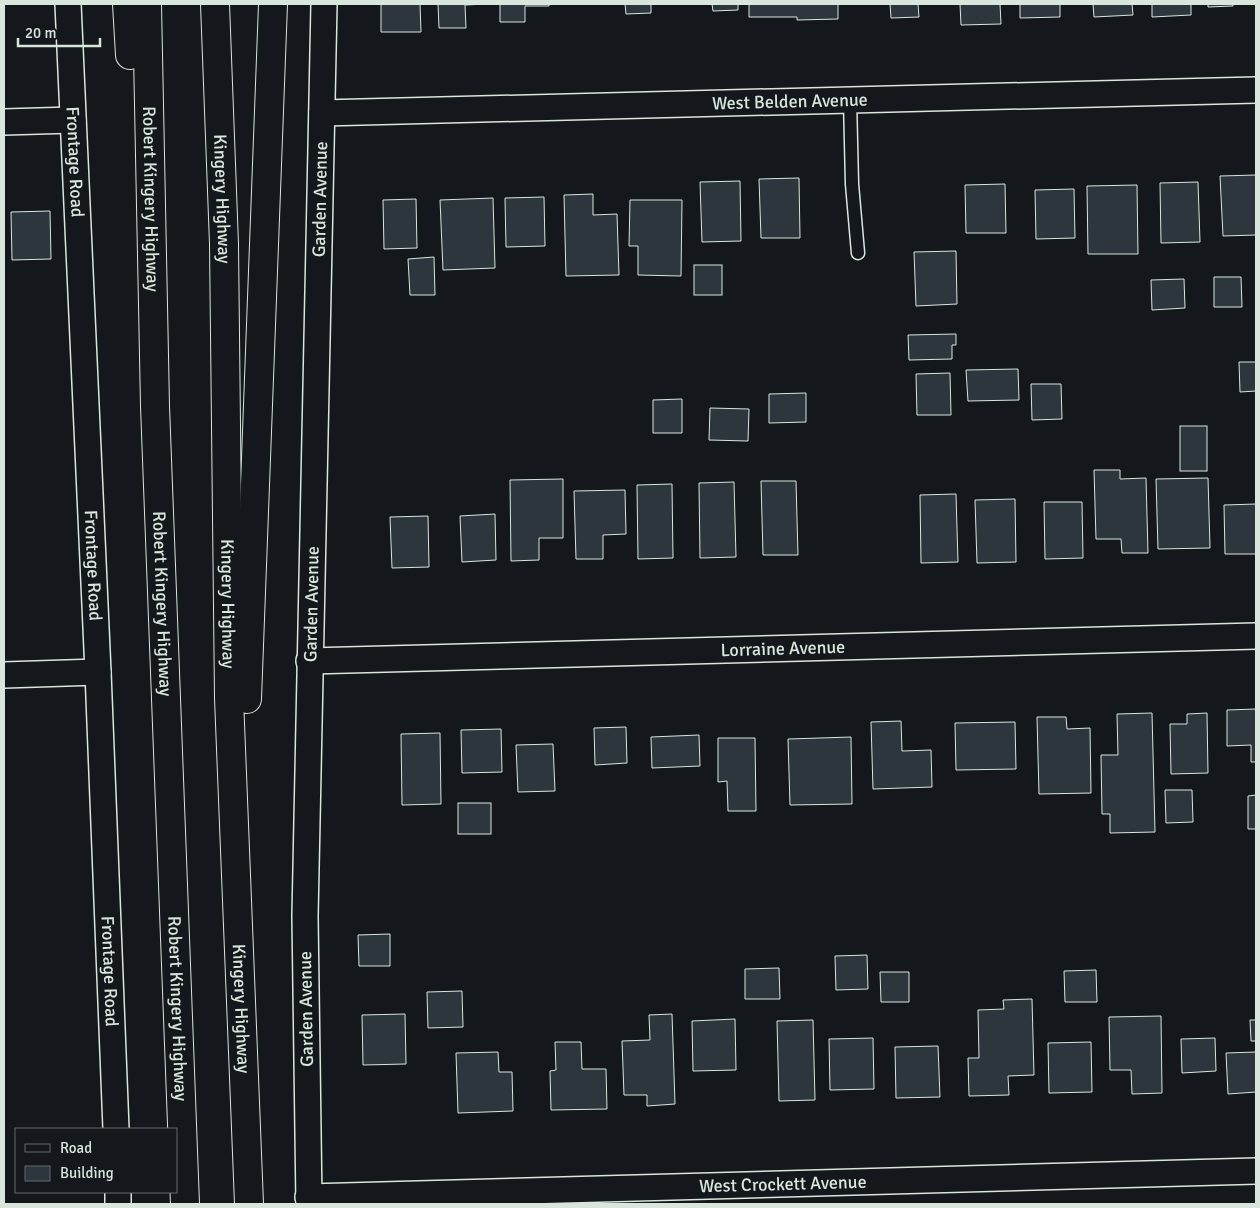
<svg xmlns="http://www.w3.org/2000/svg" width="1260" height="1208" viewBox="0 0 1260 1208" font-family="Signika,sans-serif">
	<rect width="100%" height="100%" fill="#14181c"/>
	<g fill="#2c363c" stroke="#d8e6dc">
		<path d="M381,4H420L421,32H381Z"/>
		<path d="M438,4H487L465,5L466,28H439Z"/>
		<path d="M500,4H549V6H525V22H500Z"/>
		<path d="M625,4H651V13L626,14Z"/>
		<path d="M712,4H738V10L713,11Z"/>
		<path d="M749,4H838V19L797,20V17H749Z"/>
		<path d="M890,4H918L919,17L891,18Z"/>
		<path d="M960,4H1000L1001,24L961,25Z"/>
		<path d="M1020,4H1060V17L1020,18Z"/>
		<path d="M1093,4H1132L1133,15L1094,17Z"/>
		<path d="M1152,4H1191V15L1152,17Z"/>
		<path d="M1208,4H1233V6L1208,7Z"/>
		<path d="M1256,175V235L1223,236L1220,176Z"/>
		<path d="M799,178L800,238H761L759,179Z"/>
		<path d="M740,181L741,241L702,242L700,182Z"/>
		<path d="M1198,182L1200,242L1161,243L1160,183Z"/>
		<path d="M1005,184L1006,233H966L965,185Z"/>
		<path d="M1137,185L1138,254H1088L1087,186Z"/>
		<path d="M1074,189L1075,238L1036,239L1035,190Z"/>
		<path d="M593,194V215L617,214L619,275L566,276L564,195Z"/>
		<path d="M544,197L545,246L506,247L505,198Z"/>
		<path d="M493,198L495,268L443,270L440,200Z"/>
		<path d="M416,199L417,248L384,249L383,200Z"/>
		<path d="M630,200H682L681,276L638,275V246H629Z"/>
		<path d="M50,211L51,259L12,260L11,212Z"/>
		<path d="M956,251L957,304L916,306L914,252Z"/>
		<path d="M434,257L435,295H410L408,259Z"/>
		<rect x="694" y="265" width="28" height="30"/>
		<path d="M1214,277H1241L1242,307H1214Z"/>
		<path d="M1184,279L1185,308L1152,310L1151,280Z"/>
		<path d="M956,334V345H952V359L909,360L908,335Z"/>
		<path d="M1239,362H1256V391L1240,392Z"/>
		<path d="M1018,369L1019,400L968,401L966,370Z"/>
		<path d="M950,373L951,415H917L916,374Z"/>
		<path d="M1031,384H1061L1062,419L1032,420Z"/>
		<path d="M806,393V422L769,423V394Z"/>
		<path d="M682,399V433H653V400Z"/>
		<path d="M710,408L749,409L748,441L709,440Z"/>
		<rect x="1180" y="426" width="27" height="45"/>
		<path d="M1094,470H1120V479L1146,478L1148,553H1122L1121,539H1096Z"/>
		<path d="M1208,478L1210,548L1158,549L1156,479Z"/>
		<path d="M563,479V538H539V560L511,561L510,480Z"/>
		<path d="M761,481H796L798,555H763Z"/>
		<path d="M734,482L736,557L700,558L699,483Z"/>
		<path d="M672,484L673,558L638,559L637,485Z"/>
		<path d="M625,490L626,534L603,535V559H576L574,491Z"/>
		<path d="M956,494L958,562L921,563L920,495Z"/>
		<path d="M1015,499L1016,562L977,563L975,500Z"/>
		<path d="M1044,502H1082L1083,558L1045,559Z"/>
		<path d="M1256,504V554H1225L1224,505Z"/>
		<path d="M495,514L496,560L462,562L460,516Z"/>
		<path d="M428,516L429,567L392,568L390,517Z"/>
		<path d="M1256,709V762H1251V745L1227,746V710Z"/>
		<path d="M1152,713L1155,832L1110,833V814H1102L1101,755H1118L1117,714Z"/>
		<path d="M1207,713L1208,773L1171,774L1170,724H1187V714Z"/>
		<path d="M1037,717H1066L1067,729L1090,728L1091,793L1039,794Z"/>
		<path d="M901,721L902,751L931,750L932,787L873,789L871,722Z"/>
		<path d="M1015,722L1016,769L956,770L955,723Z"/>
		<path d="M626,727L627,763L595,765L594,728Z"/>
		<path d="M501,729L502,772L462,773L461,730Z"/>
		<path d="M440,733L441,804L402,805L401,734Z"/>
		<path d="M699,735L700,766L652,768L651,737Z"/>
		<path d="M851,737L852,804L790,805L788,739Z"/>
		<path d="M718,738H755L756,811H728L727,781L718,782Z"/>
		<path d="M553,744L555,791L518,792L516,745Z"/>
		<path d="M1165,790H1192L1193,822L1166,823Z"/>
		<path d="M1256,795V829H1248V796Z"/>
		<rect x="458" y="803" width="33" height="31"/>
		<path d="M390,934V966H359L358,935Z"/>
		<path d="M867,955L868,989L836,990L835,956Z"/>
		<path d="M779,968L780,999H745V969Z"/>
		<path d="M1096,970L1097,1002H1065L1064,971Z"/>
		<path d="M880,972H909V1002H881Z"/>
		<path d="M462,991L463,1027L428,1028L427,992Z"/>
		<path d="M1032,999L1034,1075L1008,1076L1009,1095L969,1096L968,1058H979L978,1010L1004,1009L1003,1000Z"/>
		<path d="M405,1014L406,1064L363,1065L362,1015Z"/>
		<path d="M672,1014L675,1104L647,1106V1095H624L622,1041L650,1040L649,1015Z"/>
		<path d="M1161,1016L1162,1093L1132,1094L1131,1070H1110L1109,1017Z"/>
		<path d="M735,1019L736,1070L693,1071L692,1021Z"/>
		<path d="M813,1020L815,1100L779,1101L777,1021Z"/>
		<path d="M1250,1020H1256V1041H1251Z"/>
		<path d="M873,1038L874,1089L830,1090L829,1039Z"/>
		<path d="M1215,1038L1216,1071L1182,1073L1181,1039Z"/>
		<path d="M555,1042H581L582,1069H606L607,1109L551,1110L550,1071L556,1070Z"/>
		<path d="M1091,1042L1092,1092L1049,1093L1048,1043Z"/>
		<path d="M938,1046L940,1097L896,1098L895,1047Z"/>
		<path d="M498,1052L499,1072H512L513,1111L458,1113L456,1053Z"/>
		<path d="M1256,1052V1092L1228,1094L1226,1053Z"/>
	</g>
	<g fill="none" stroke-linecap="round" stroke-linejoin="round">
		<g stroke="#d8e6dc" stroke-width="15">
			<path id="service" d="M850,100L852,184L858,253"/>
		</g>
		<g stroke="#d8e6dc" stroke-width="28">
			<g id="minor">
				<path id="s1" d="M68,4L98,672L116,1129"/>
				<path id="s2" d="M322,113L1256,90"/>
				<path d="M4,122L73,120"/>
				<path id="s3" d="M309,661L1256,636"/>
				<path d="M4,675L98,672"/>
				<path d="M118,1192V1204"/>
				<path id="s4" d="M308,1197L1256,1171"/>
				<path id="s5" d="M309,1204L305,916L324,4"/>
			</g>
		</g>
		<g stroke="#d8e6dc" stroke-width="30">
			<g id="trunk">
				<path d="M127,4L130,55"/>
				<path id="s6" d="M147,4L155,406L185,1204"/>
				<path id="s7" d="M215,4L224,244L229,698L249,1204"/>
				<path d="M247,699L273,4"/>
			</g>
		</g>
		<use href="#service" stroke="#14181c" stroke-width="12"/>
		<use href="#minor" stroke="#14181c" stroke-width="25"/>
		<use href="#trunk" stroke="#14181c" stroke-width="28"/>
	</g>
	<g text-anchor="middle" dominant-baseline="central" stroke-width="4" stroke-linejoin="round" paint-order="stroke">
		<g font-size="18" fill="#d8e6dc" stroke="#14181c">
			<text stroke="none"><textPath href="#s2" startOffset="468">West Belden Avenue</textPath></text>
			<text stroke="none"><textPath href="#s1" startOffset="158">Frontage Road</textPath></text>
			<text stroke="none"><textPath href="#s6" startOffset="195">Robert Kingery Highway</textPath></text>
			<text stroke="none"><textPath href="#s7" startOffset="195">Kingery Highway</textPath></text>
			<text stroke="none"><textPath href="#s5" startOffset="1005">Garden Avenue</textPath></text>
			<text stroke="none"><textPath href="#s1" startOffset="562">Frontage Road</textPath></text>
			<text stroke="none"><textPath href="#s6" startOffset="600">Robert Kingery Highway</textPath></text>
			<text stroke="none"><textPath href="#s7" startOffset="600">Kingery Highway</textPath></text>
			<text stroke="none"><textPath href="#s5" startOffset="600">Garden Avenue</textPath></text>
			<text stroke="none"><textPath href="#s3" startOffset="474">Lorraine Avenue</textPath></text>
			<text stroke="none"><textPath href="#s1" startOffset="968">Frontage Road</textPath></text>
			<text stroke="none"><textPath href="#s6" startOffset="1005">Robert Kingery Highway</textPath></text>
			<text stroke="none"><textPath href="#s7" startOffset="1005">Kingery Highway</textPath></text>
			<text transform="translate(306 1009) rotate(-91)">Garden Avenue</text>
			<text stroke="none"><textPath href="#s4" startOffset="475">West Crockett Avenue</textPath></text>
		</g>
	</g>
	<rect width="1260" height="1208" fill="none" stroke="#d8e6dc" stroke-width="10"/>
	<rect x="15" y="1128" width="162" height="65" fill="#14181c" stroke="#626a69"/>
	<rect x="25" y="1144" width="25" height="8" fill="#14181c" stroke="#626a69"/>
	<text x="60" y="1153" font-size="15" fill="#d8e6dc">Road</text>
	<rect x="25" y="1166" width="25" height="15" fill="#2c363c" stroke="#626a69"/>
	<text x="60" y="1178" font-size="15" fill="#d8e6dc">Building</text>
	<path d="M18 38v8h82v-8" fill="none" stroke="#d8e6dc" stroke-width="2.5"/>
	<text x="25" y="38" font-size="15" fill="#d8e6dc" stroke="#14181c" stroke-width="4" paint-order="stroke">20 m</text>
</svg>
